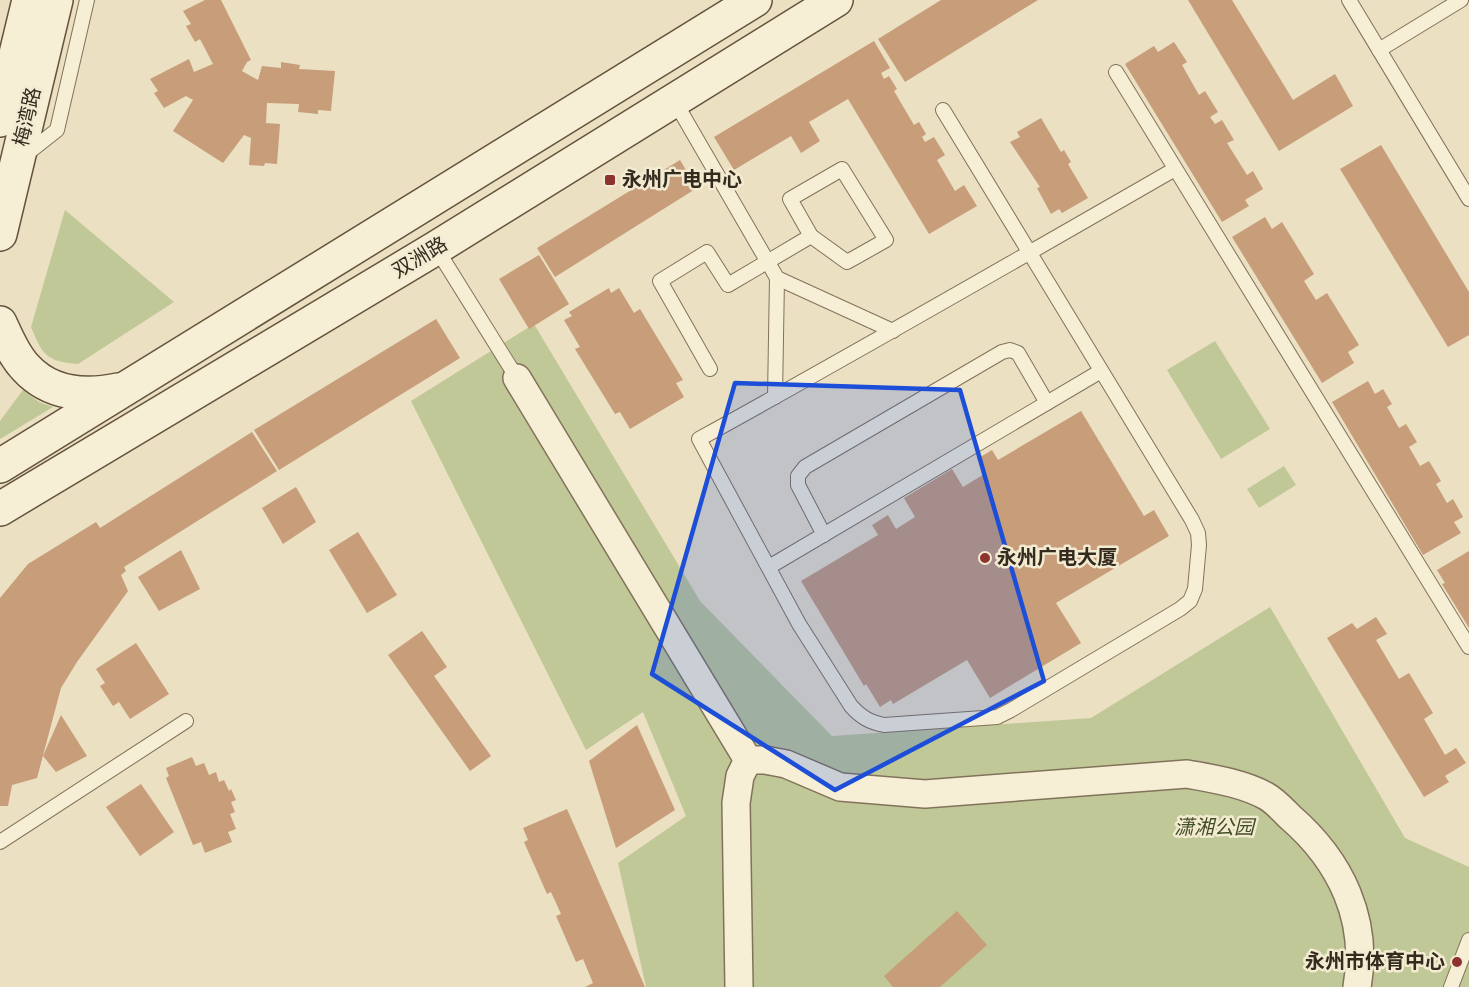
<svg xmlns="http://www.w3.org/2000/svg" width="1469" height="987" viewBox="0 0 1469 987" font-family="Spectral,'Noto Sans SC',serif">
	<rect width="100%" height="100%" fill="#ebe0c2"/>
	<g fill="#c0c897">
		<path d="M65,210L174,302L78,364C46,361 43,356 31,327Z"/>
		<path d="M534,324L700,601L832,736L1091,718L1270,607L1405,838L1469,867V987H646L618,863L686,816L643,712L586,750L411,401Z"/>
		<path d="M1215,341L1270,429L1221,459L1167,370Z"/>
		<path d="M23,390L39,402L53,407L0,439V421Z"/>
		<path d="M1284,466L1296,485L1259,508L1247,489Z"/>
	</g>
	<g fill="#c79d7a">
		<path d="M205,0H221L251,60L247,62L242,71L258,80L262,66L281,68V62L300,65L299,69L335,71L331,111L318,110V114L298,112L299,104L267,103L266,123L280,124L277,164L265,163L264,166L249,165L251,138L244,135L223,163L173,131L193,100L186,96L164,108L154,93L158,91L150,79L189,59L194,72L213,64L200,39L195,42L186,26L191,24L183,11Z"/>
		<path d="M941,0H1038L905,82L878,39Z"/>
		<path d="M1188,0H1232L1293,100L1335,74L1353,106L1279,151Z"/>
		<path d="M874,41L890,68L881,73L884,79L889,76L897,89L894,91L914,125L919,122L926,134L922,137L925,142L934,137L945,155L937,160L955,191L964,185L977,206L929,234L848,99L809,122L820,141L801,153L791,136L734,170L714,137Z"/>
		<path d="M1174,42L1187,62L1182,65L1199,95L1205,91L1218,112L1210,117L1215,124L1222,120L1234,140L1227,143L1247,175L1253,171L1263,189L1245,200L1249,206L1222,222L1125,64L1154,46L1158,52Z"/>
		<path d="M1041,118L1061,152L1064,150L1071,162L1068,164L1088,198L1062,213L1059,209L1051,214L1037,188L1040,187L1010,142L1020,137L1017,132Z"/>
		<path d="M1381,145L1469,292V335L1448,347L1340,169Z"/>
		<path d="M680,160L697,188L555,277L537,248Z"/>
		<path d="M1265,217L1272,229L1282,222L1314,274L1304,281L1316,300L1327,293L1359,345L1348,352L1354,363L1322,383L1232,237Z"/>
		<path d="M539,255L569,304L529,329L499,279Z"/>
		<path d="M609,288L611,293L619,288L634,313L640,309L683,380L676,383L684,397L630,429L620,412L615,414L575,349L580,347L564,320L572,316L569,312Z"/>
		<path d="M436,319L460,358L279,470L254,430Z"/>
		<path d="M1368,381L1375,394L1383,389L1392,404L1387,407L1399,428L1406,424L1417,442L1409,447L1420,466L1429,461L1441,481L1436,484L1447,503L1453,499L1463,517L1454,522L1461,533L1423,555L1332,402Z"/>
		<path d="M1081,411L1144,516L1154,510L1169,536L1056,603L1081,643L990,698L967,660L893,704L891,700L880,707L866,684L864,686L801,581L878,535L872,525L888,515L896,529L915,517L904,498L952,469L963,487L986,473L977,459L992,450L998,460Z"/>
		<path d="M252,432L277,471L124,567L126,571L121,575L128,591L77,662L61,688L37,778L12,785L8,806H0V598L28,564L96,522L100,528Z"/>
		<path d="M296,487L316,522L283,544L262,508Z"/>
		<path d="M358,532L397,595L367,613L329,550Z"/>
		<path d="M181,550L200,589L159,611L138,577Z"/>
		<path d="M1469,551V628L1442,584L1445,583L1437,570Z"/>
		<path d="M1376,617L1387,634L1376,640L1399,679L1409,673L1433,713L1424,719L1445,755L1456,748L1466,763L1445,776L1449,782L1424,797L1327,638L1352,623L1357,629Z"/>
		<path d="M422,631L447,667L434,676L491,756L470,771L388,655Z"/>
		<path d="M136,643L169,694L130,719L119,702L113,706L100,686L105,683L96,669Z"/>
		<path d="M61,715L87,756L56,772L43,756Z"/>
		<path d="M637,725L675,810L616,848L589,761Z"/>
		<path d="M192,757L196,766L204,763L209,775L216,772L219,782L224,780L229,791L231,789L236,800L231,802L235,812L230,814L236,829L228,832L232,842L205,853L201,842L193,845L166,778L169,776L166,768Z"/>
		<path d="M141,784L174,832L140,856L106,807Z"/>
		<path d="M567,809L645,987H585L593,983L583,959L576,962L556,916L561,914L551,892L547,894L524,842L528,840L523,828Z"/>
		<path d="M957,911L987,945L940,987H893L884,976Z"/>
	</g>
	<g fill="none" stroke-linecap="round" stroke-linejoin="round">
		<g stroke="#83725b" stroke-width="16">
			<g id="lane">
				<path d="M1349,0L1469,199"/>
				<path d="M1379,50L1461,0"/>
				<path d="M1116,72L1469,647"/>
				<path d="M674,100L777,278L893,331"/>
				<path d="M943,110L1192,520L1198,533L1199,545L1195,589L1190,601L1180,609L1011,710L997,717L884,725C869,722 861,717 851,706L799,624L699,439C859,351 1017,260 1175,169"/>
				<path d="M24,156L57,130L87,0"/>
				<path d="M436,248L517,378"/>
				<path d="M710,369L660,281L707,252L728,285L811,236L790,199L842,169L886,240L847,262L811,236"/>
				<path d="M775,397L777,278"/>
				<path d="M824,535L798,485V476L805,467L1002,352L1010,350L1018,353L1047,403"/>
				<path d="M769,567L1101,371"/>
				<path d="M0,842L186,721"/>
				<path d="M1451,987L1469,940"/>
			</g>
		</g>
		<g stroke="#83725b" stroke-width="30">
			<g id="street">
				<path d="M517,378L748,760H765L786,764L840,787L925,794L1187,774C1214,779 1242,783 1266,796C1275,801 1283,810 1290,817C1341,861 1369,920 1357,987"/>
				<path d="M739,987L736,803L740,776L748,760"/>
			</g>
		</g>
		<g stroke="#65533e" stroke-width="36">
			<g id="secondary">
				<path d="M0,120L29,0"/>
				<path d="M0,234L56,0"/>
				<path d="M0,323C7,338 14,356 26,368C50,394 85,397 118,390"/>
				<path d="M0,466L755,0"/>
				<path d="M0,509L436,248L836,0"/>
			</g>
		</g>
		<use href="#lane" stroke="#f6eed5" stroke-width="14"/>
		<use href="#street" stroke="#f6eed5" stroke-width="27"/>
		<use href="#secondary" stroke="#f6eed5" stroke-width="33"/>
	</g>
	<path fill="#1d4ed8" fill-opacity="0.2" stroke="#1d4ed8" stroke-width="4.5" stroke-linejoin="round" d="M735,383L960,390L1044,681L835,790L652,674Z"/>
	<g fill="#8e322f" stroke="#f3ebd1" stroke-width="2">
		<rect x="604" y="174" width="12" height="12" rx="3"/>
		<circle cx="985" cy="558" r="6"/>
		<circle cx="1457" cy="962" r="6"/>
	</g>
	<g text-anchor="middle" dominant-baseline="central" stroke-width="5" stroke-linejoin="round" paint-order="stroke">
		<g font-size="20" fill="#342a1e" stroke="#f3ebd1">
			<text transform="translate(28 117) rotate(-77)">梅湾路</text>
			<text transform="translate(420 258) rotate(-31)">双洲路</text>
		</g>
		<g font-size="20" font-weight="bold" fill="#342a1e" stroke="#f3ebd1" text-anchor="start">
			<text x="622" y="180">永州广电中心</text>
			<text x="997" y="558">永州广电大厦</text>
			<text x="1445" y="962" text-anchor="end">永州市体育中心</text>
		</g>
		<g font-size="20" font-style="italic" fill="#434f26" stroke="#f3ebd1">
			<text x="1214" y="828">潇湘公园</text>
		</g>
	</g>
</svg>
